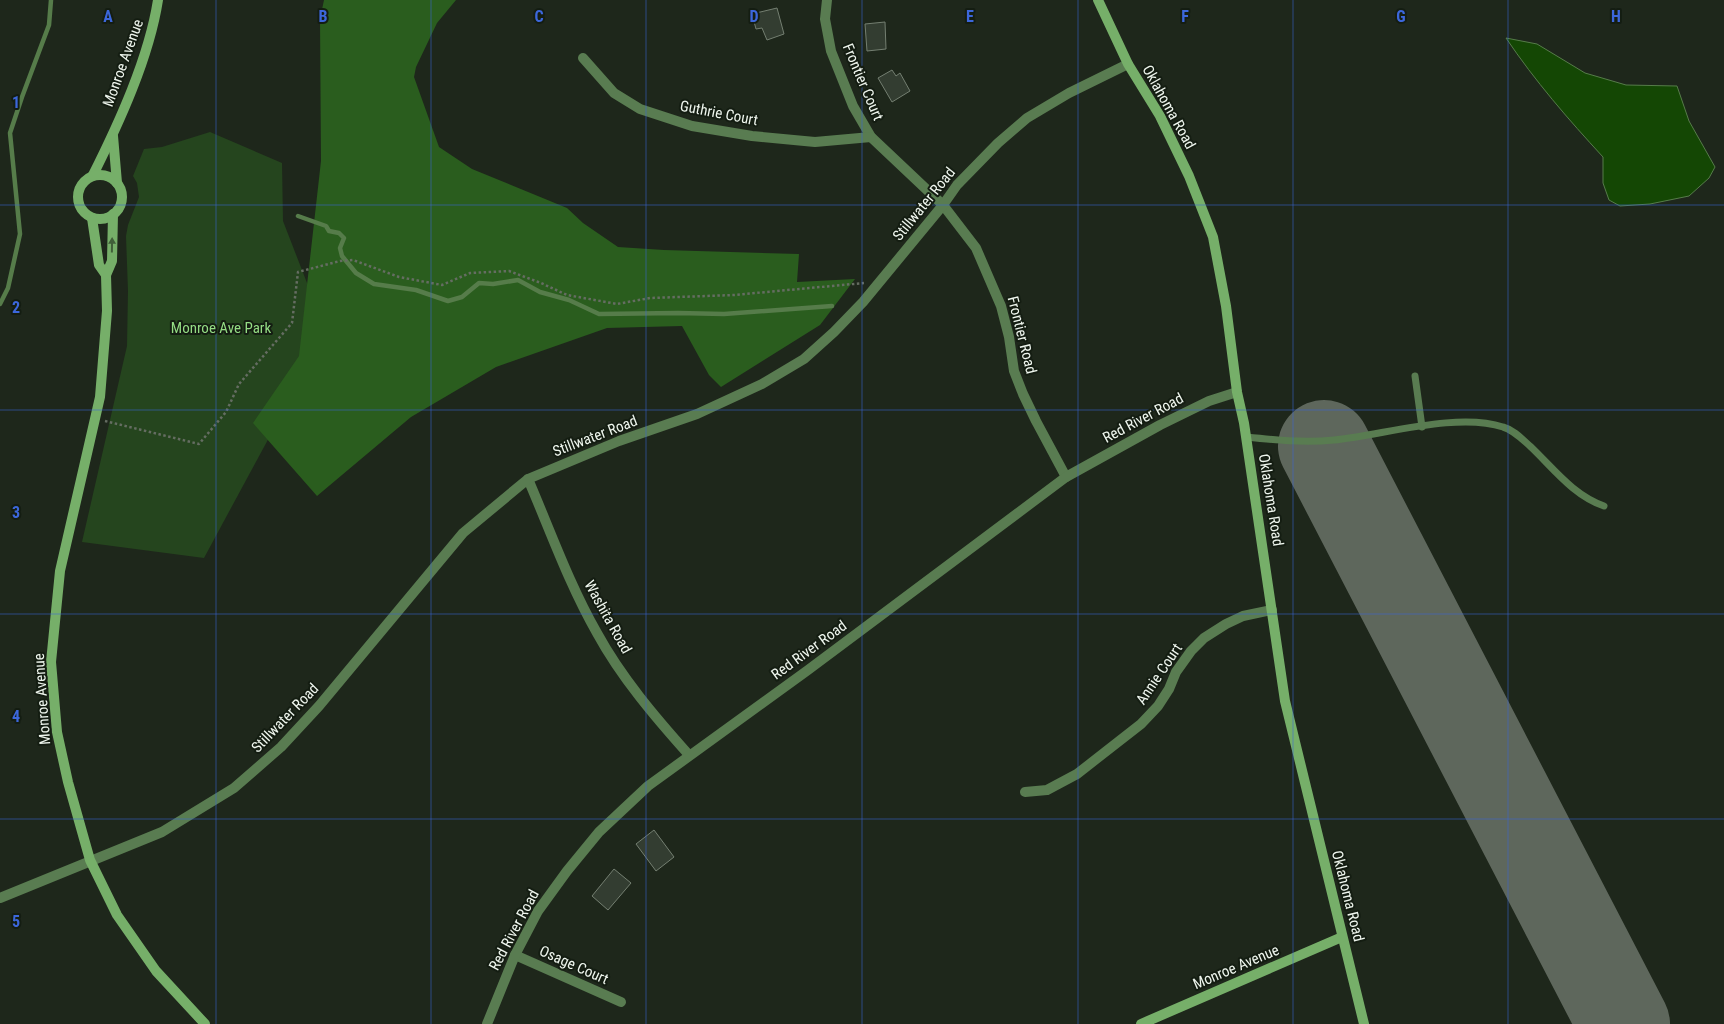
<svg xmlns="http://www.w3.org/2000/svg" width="1724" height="1024" viewBox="0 0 1724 1024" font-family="'Roboto Condensed',sans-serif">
	<rect width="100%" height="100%" fill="#1e271b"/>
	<path fill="#25451e" d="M210,132L282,163L283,221L326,332L204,558L82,542L127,346L128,291L126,236L128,225L139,197L137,183L133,176L144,149L162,147Z"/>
	<path fill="#2a5d1e" d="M324,0H456L437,23L416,67L414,77L439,147L472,169L567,208L583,223L618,247L664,250L799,254L797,282L855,279L820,325L721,387L709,375L682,326L607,328L496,367L411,417L317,496L253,423L299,356L321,161L320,19Z"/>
	<path fill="#144704" stroke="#567c4a" d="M1506,38L1537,44L1585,73L1626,85L1677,86L1689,121L1715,167L1709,178L1689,196L1650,204L1620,206L1609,200L1603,183V157C1568,119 1535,81 1506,38Z"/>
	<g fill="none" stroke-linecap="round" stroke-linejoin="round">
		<g stroke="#567c4a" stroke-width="4.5">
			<path d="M298,216L326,226L329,231L339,233L344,238L340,248L342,256L356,273L374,284L416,290L448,301L462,297L479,283L493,284L518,280L540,292L569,300L599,314L678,313L724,314L832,306"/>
			<path d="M0,304L8,288L20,234L10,133L22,97L49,25L51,0"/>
		</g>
		<path stroke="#5e675c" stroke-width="92" d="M1324,446L1624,1024"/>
	</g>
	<g fill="#333d31" stroke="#747f71">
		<path d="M777,8L784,34L767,40L762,28L756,29L752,14Z"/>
		<path d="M885,22L886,49L867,51L865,24Z"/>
		<path d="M892,70L896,76L900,73L910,91L892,102L878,78Z"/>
		<path d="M654,830L674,857L656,871L636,844Z"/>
		<path d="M614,869L631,883L608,910L592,896Z"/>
	</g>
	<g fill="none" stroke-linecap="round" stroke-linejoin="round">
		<path stroke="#656d62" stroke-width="2.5" stroke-dasharray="2.5 2.5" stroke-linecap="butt" d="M105,421L199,444L226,412L239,384L292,323L298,272L340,261L353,260L399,277L442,285L470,273L509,271L541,283L567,295L617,304L650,298L734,295L864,283"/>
		<g stroke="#597c51" stroke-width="7">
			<path d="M1415,376L1422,427"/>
			<path d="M1246,437C1275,440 1304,443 1334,440C1383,435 1457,412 1503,427C1514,430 1523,440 1531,447C1554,469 1573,495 1604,506"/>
		</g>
		<g stroke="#597c51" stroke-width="10">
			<path d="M827,0L825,19L831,51L853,106L871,137L943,205L976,248L1001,306L1009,337L1014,371L1023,394L1036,421L1066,477"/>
			<path d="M583,58L614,93L640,109L692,126L752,136L815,142L871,137"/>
			<path d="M528,479C550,530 569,584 597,633C621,677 655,717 689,755"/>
			<path d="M1025,792L1047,790L1077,774L1141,724L1158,706L1169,689L1176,672L1191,651L1204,638L1226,624L1243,616L1272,610"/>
			<path d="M0,898L162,832L234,788L281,747L319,706L463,533L528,479L619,441L697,414L762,384L804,359L834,332L863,302L943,205L957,185L998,143L1027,118L1069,93L1128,64"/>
			<path d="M515,955L621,1002"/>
			<path d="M487,1024L515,955L538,911L567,871L599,832L648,786L808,670L1066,477L1160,425L1209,401L1237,392"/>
		</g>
		<g stroke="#76af69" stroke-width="10">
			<path d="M1098,0L1128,64L1160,116L1189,176L1213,237L1226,306L1237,392L1244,423L1285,701L1364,1024"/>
			<path d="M113,136L117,183"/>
			<path d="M93,175C119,123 149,58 158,0"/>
			<circle cx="100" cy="197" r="22"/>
			<path d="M113,214L112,261L106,275L107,311L100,397L60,571L51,662L57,732L68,782L90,860L117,915L156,971L205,1024"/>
			<path d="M92,218L99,265L106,275"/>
			<path d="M1141,1024L1342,937"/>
		</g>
	</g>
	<defs><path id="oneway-solid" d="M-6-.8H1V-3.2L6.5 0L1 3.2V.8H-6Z" transform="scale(1.25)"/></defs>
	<use fill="#405f39" href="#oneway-solid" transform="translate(112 245) rotate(-89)"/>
	<path fill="none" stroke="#3c67db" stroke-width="1" stroke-opacity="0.55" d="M216,0V1024M431,0V1024M646,0V1024M862,0V1024M1078,0V1024M1293,0V1024M1508,0V1024M0,205H1724M0,410H1724M0,614H1724M0,819H1724"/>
	<g text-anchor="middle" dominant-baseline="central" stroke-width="4" stroke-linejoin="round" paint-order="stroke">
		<g font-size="15" fill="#eff6ee" stroke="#141d12">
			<text transform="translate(123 63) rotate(-70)">Monroe Avenue</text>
			<text transform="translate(863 82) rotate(67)">Frontier Court</text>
			<text transform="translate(1169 107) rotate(61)">Oklahoma Road</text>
			<text transform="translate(719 113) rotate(11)">Guthrie Court</text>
			<text transform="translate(924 204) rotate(-51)">Stillwater Road</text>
			<text transform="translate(1022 335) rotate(76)">Frontier Road</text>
			<text transform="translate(1143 418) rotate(-28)">Red River Road</text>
			<text transform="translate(595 436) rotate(-21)">Stillwater Road</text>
			<text transform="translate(1271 500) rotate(81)">Oklahoma Road</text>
			<text transform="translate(608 617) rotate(61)">Washita Road</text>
			<text transform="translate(809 650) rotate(-36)">Red River Road</text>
			<text transform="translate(1159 674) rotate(-56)">Annie Court</text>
			<text transform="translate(42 699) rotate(-94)">Monroe Avenue</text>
			<text transform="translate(285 718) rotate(-46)">Stillwater Road</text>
			<text transform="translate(1348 896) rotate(76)">Oklahoma Road</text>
			<text transform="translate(514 930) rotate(-62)">Red River Road</text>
			<text transform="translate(574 965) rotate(24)">Osage Court</text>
			<text transform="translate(1236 967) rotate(-23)">Monroe Avenue</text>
		</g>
		<g font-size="15" fill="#94dc84" stroke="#141d12">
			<text x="221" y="328">Monroe Ave Park</text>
		</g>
	</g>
	<g font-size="16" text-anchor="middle" font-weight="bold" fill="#3c67db" stroke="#141d12" stroke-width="4" stroke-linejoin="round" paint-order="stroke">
		<text x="108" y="22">A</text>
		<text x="323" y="22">B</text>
		<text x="539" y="22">C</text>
		<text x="754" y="22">D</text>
		<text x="970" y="22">E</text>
		<text x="1185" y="22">F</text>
		<text x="1401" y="22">G</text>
		<text x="1616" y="22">H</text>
		<text x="16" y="108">1</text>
		<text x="16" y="313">2</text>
		<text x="16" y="518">3</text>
		<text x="16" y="722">4</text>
		<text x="16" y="927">5</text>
	</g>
</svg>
